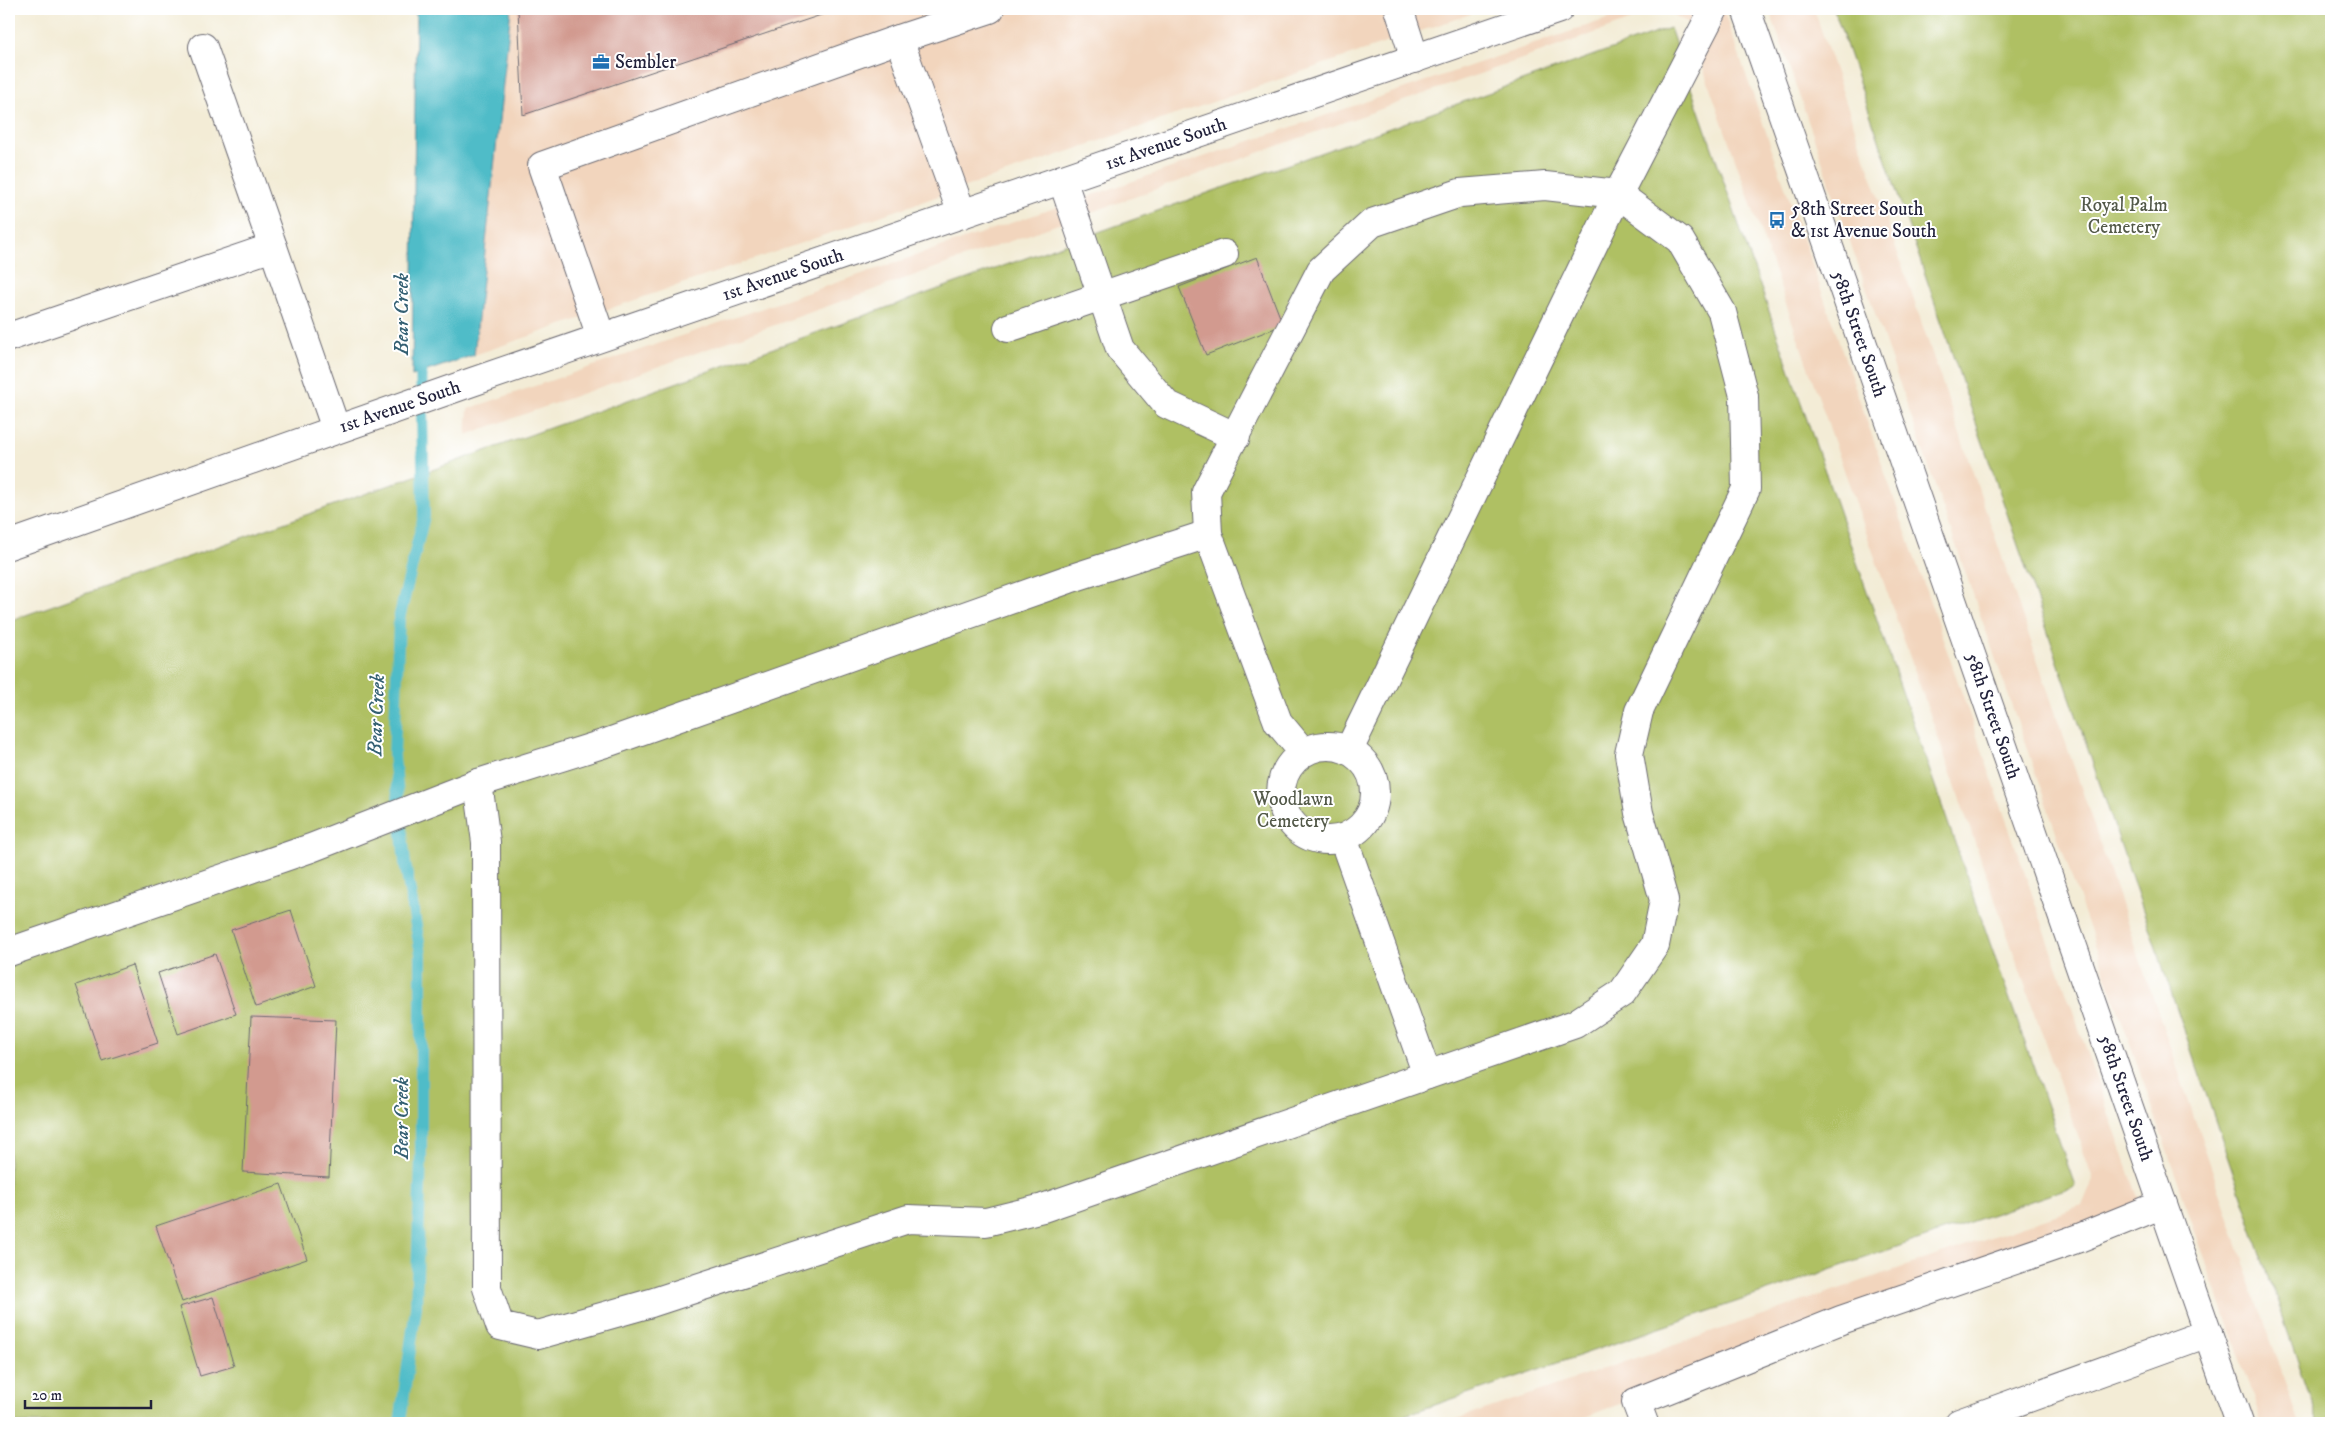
<svg xmlns="http://www.w3.org/2000/svg" width="2340" height="1432" viewBox="0 0 2340 1432" font-family="'IM FELL DW Pica',serif">
	<rect width="100%" height="100%" fill="#fff"/>
	<filter id="ink" filterUnits="userSpaceOnUse"><feTurbulence type="fractalNoise" baseFrequency=".02" numOctaves="2"/><feDisplacementMap in="SourceGraphic" scale="10" xChannelSelector="R" yChannelSelector="G"/><feConvolveMatrix kernelMatrix="1 2 1 2 8 2 1 2 1" color-interpolation-filters="sRGB"/></filter>
	<filter id="wash" filterUnits="userSpaceOnUse"><feTurbulence type="fractalNoise" baseFrequency=".0096" numOctaves="4" result="noise"/><feDisplacementMap in="SourceGraphic" scale="20" xChannelSelector="R" yChannelSelector="G"/><feGaussianBlur stdDeviation="1.12" result="paint"/><feColorMatrix in="noise" values="0 0 0 0 0 0 0 0 0 0 0 0 0 0 0 0 0 1.4 0 .05"/><feComposite in="paint" operator="in"/></filter>
	<g filter="url(#wash)">
		<rect width="100%" height="100%" fill="#f3ecd6"/>
		<g fill="#f2d5bd">
			<path d="M511,9H1485L474,355Z"/>
			<path d="M1636,9H1662L466,435L468,409Z"/>
			<path d="M1663,9H1723L2142,1209L1569,1423H1446L2082,1206L2093,1179L1687,22Z"/>
			<path d="M1769,9H1814L2299,1423H2262Z"/>
		</g>
		<g fill="#afc063" stroke="#68714f">
			<path d="M1834,9H2331V1423H2319Z"/>
			<path d="M1670,28L2075,1186L1382,1423H9V621Z"/>
		</g>
		<path fill="#4fbcc8" stroke="#386f82" d="M416,9H511L474,355L412,376Z"/>
		<g fill="none" stroke-linecap="round" stroke-linejoin="round">
			<path stroke="#4fbcc8" stroke-width="12" d="M400,1423L416,1307L421,1157V954L405,863L394,756L399,619L424,516L421,357"/>
		</g>
		<g id="blocks">
			<g fill="#d29a8f">
				<path d="M518,9H839L523,115Z"/>
				<path d="M1257,257L1283,325L1206,355L1179,287Z"/>
				<path d="M291,910L316,986L256,1007L231,930Z"/>
				<path d="M215,954L236,1014L178,1034L158,973Z"/>
				<path d="M132,965L158,1043L102,1061L76,985Z"/>
				<path d="M251,1017L336,1020L329,1177L243,1172Z"/>
				<path d="M281,1184L307,1259L182,1302L156,1226Z"/>
				<path d="M213,1297L234,1366L200,1376L179,1307Z"/>
			</g>
		</g>
	</g>
	<g filter="url(#ink)">
		<use href="#blocks" fill-opacity="0" stroke="#6b6971" stroke-width="1"/>
		<g fill="none" stroke-linecap="round" stroke-linejoin="round">
			<g stroke="#6b6971" stroke-width="30">
				<g id="minor">
					<path d="M1399,9L1415,59"/>
					<path d="M1746,9L2239,1423"/>
					<path d="M899,39L990,9"/>
					<path d="M203,47L273,247"/>
					<path d="M1062,179L1120,349L1166,404L1236,437"/>
					<path d="M1008,328L1224,254"/>
					<path d="M9,337L273,247L336,429"/>
					<path d="M601,337L542,166L899,39L962,214"/>
					<circle cx="1328" cy="793" r="47"/>
					<path d="M1349,750L1618,194L1714,9"/>
					<path d="M478,783L486,842L487,1288L500,1326L538,1335L651,1303L908,1219L986,1222L1043,1208L1575,1024L1622,993L1655,945L1664,900L1639,813L1629,754L1639,711L1746,489L1744,396L1722,312L1680,240L1618,194L1545,186L1460,193L1372,223L1321,270L1206,492L1208,534L1278,722L1303,752"/>
					<path d="M1343,838L1427,1075"/>
					<path d="M9,952L311,848L478,783L609,742L1069,579L1208,534"/>
					<path d="M1644,1423L1636,1402L1841,1320L2079,1238L2163,1204"/>
					<path d="M1959,1423L2208,1333"/>
				</g>
			</g>
			<g stroke="#6b6971" stroke-width="30">
				<path id="major" d="M9,545L472,382L1559,9"/>
			</g>
			<use href="#minor" stroke="#fff" stroke-width="28"/>
			<use href="#major" stroke="#fff" stroke-width="28"/>
		</g>
	</g>
	<defs>
		<g id="office-bare" transform="scale(1.35)"><path d="M-6-3h4V-5.5h4V-3h4V5H-6ZM-1-4.5V-3h2v-1.5ZM-6 0V1H6V0Z" fill="#1f6fb2" stroke="#fff" stroke-width="2.5" paint-order="stroke"/></g>
		<g id="bus-bare" transform="scale(1.35)"><path d="M-5-6H5V4H4V6H2V4H-2V6H-4V4H-5ZM-3.5-4V0h7V-4ZM-3.5 1.2v1.5H-2V1.2ZM2 1.2v1.5H3.5V1.2Z" fill="#1f6fb2" stroke="#fff" stroke-width="2.5" paint-order="stroke"/></g>
	</defs>
	<g fill-rule="evenodd">
		<use href="#office-bare" x="601" y="62"/>
		<use href="#bus-bare" x="1777" y="220"/>
	</g>
	<g text-anchor="middle" dominant-baseline="central" stroke-width="4" stroke-linejoin="round" paint-order="stroke">
		<g font-size="19" fill="#22223b" stroke="#fff" text-anchor="start">
			<text x="615" y="62">Sembler</text>
			<text x="1791" y="209">58th Street South<tspan x="1791" dy="22">&amp; 1st Avenue South</tspan></text>
		</g>
		<g font-size="19" fill="#22223b" stroke="#fff">
			<text transform="translate(1166 144) rotate(-19)">1st Avenue South</text>
			<text transform="translate(783 275) rotate(-19)">1st Avenue South</text>
			<text transform="translate(1859 334) rotate(71)">58th Street South</text>
			<text transform="translate(400 407) rotate(-19)">1st Avenue South</text>
			<text transform="translate(1993 716) rotate(71)">58th Street South</text>
			<text transform="translate(2126 1098) rotate(71)">58th Street South</text>
		</g>
		<g font-size="19" fill="#535949" stroke="#fff">
			<text x="2124" y="205">Royal Palm<tspan x="2124" dy="22">Cemetery</tspan></text>
			<text x="1293" y="799">Woodlawn<tspan x="1293" dy="22">Cemetery</tspan></text>
		</g>
		<g font-size="20" font-style="italic" fill="#346073" stroke="#fff">
			<text transform="translate(402 314) rotate(-90)">Bear Creek</text>
			<text transform="translate(377 715) rotate(-88)">Bear Creek</text>
			<text transform="translate(402 1118) rotate(-90)">Bear Creek</text>
		</g>
	</g>
	<rect width="2340" height="1432" fill="none" stroke="#fff" stroke-width="30"/>
	<path d="M25 1400v8h126v-8" fill="none" stroke="#22223b" stroke-width="2.5"/>
	<text x="32" y="1400" font-size="15" fill="#22223b" stroke="#ffffff" stroke-width="4" paint-order="stroke">20 m</text>
</svg>
